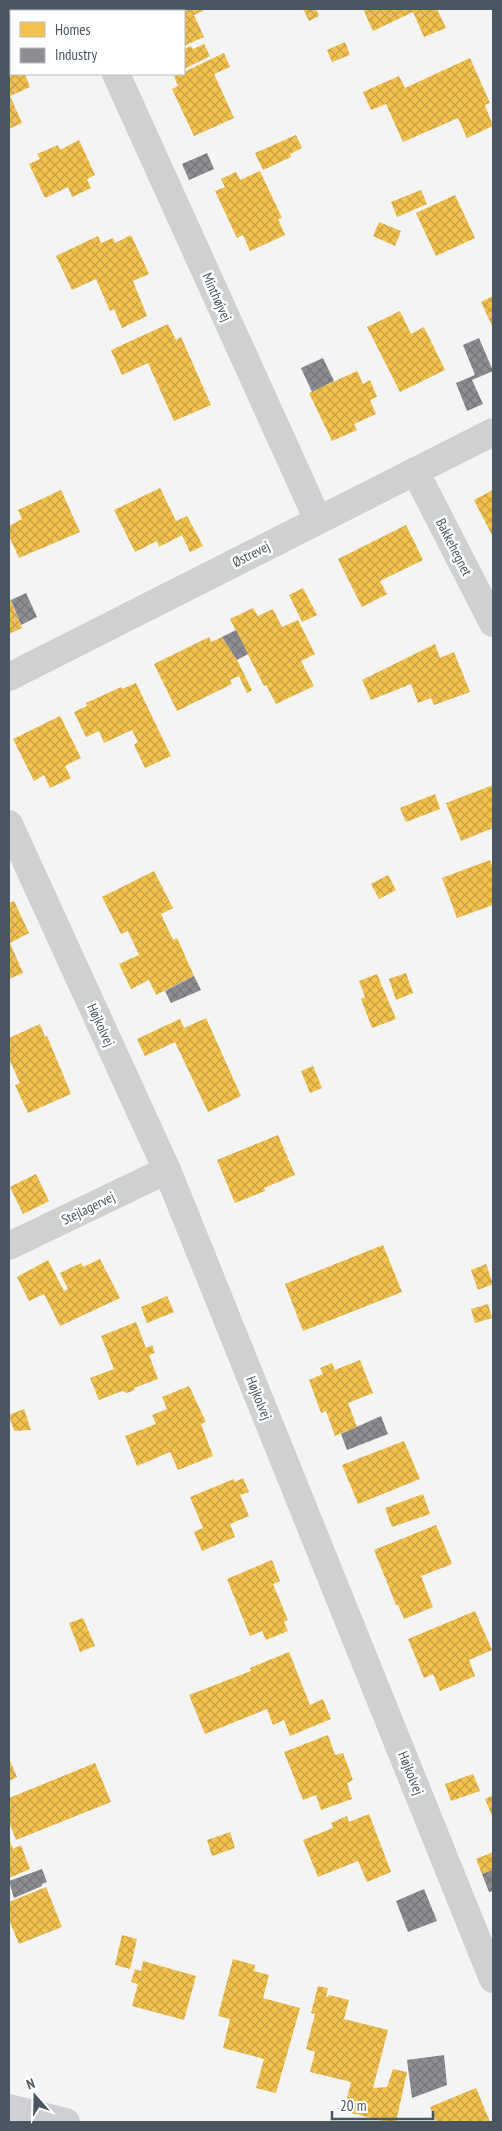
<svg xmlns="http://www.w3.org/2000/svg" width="502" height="2131" viewBox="0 0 502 2131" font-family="'PT Sans Narrow',sans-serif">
	<defs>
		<pattern id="homes-cross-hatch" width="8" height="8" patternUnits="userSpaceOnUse" patternTransform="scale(1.25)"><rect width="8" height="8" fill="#f2c14e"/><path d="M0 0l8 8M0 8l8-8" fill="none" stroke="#c6a044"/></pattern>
		<pattern id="industry-cross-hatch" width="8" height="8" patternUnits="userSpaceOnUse" patternTransform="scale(1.25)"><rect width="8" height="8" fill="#8d8d92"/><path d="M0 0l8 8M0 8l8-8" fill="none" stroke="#75767b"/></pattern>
	</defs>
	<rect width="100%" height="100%" fill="#f4f4f4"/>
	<g fill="url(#homes-cross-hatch)">
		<path d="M132,9H207L194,15L204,37L184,46V11H133Z"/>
		<path d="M303,9H316L319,16L309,21Z"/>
		<path d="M363,9H437L446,28L424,37L413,12L373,31Z"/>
		<path d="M345,42L350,55L332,62L327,50Z"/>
		<path d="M204,44L210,56L184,69V49L191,46L193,49Z"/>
		<path d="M224,53L230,67L214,74L234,118L194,136L172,89L178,86L174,76L184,74V72Z"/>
		<path d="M11,55V74H25L30,87L10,96L22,123L9,129V56Z"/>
		<path d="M470,58L490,103L485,105L493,126L467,138L458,118L403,142L386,104L371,110L363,92L399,76L405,88Z"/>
		<path d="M296,135L302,148L290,154L291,157L263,170L255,153Z"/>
		<path d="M79,140L95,175L87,179L91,188L72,197L68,187L45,198L29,164L40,159L37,154L58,145L60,150Z"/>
		<path d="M260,171L282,218L278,219L285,235L250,251L243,235L237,238L215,191L225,187L221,179L236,172L240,180Z"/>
		<path d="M421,190L427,204L397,217L391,202Z"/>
		<path d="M455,195L475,238L436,256L416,213Z"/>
		<path d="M379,222L401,231L395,246L373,236Z"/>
		<path d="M131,235L149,274L133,281L147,316L122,328L114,309L110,311L96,279L72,290L56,256L98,236L101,243L113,238L115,243Z"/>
		<path d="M493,296V328L481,302Z"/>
		<path d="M400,311L411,334L424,327L445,370L400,392L367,327Z"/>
		<path d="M168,324L176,340L181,337L211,405L174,421L148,363L122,375L111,350Z"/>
		<path d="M357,371L363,384L370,380L377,397L370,400L376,414L354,424L357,430L332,441L309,393Z"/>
		<path d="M160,488L176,521L187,516L203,546L190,552L182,535L159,547L157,541L135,552L114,510Z"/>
		<path d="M61,490L80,532L19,558L9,536V526L22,519L18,510Z"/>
		<path d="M493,490V537L474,500Z"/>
		<path d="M406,525L423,560L380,581L387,594L362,607L338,559Z"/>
		<path d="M303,588L317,615L302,622L289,595Z"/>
		<path d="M9,596L22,628L9,634Z"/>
		<path d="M253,608L258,616L273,609L282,627L298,620L315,654L301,661L314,686L276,704L266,685L264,686L230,619Z"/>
		<path d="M209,637L211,642L222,637L237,660L252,690L247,693L239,676L230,680L232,684L177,711L154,664Z"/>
		<path d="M435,644L440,658L454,652L470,692L434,705L431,698L418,703L411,684L371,700L362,680Z"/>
		<path d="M136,683L171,756L145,768L134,745L138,742L132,730L104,743L99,731L86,737L74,712L87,706L86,703L121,687L122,689Z"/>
		<path d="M60,716L81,758L65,766L71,778L50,788L44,775L34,781L13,739Z"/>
		<path d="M493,785V828L461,841L446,803Z"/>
		<path d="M435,794L440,809L406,822L400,808Z"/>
		<path d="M490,860L493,868V905L457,918L442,878Z"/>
		<path d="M154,871L173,908L161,914L173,940L177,938L194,976L156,995L149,980L131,989L119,964L139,955L128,931L121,934L102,897Z"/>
		<path d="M388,875L396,890L379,899L371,884Z"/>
		<path d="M14,901L29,933L10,943L23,973L9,979V903Z"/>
		<path d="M406,973L413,993L396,1000L389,979Z"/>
		<path d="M377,974L396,1019L372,1028L361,999L365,997L359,981Z"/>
		<path d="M206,1018L241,1096L208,1112L175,1042L145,1056L137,1039L180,1019L184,1028Z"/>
		<path d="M40,1024L45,1037L47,1036L71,1094L28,1113L15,1085L20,1083L9,1059V1038Z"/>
		<path d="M313,1066L322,1088L310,1093L301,1071Z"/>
		<path d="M278,1135L295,1175L264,1188L265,1191L235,1203L217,1160Z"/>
		<path d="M36,1174L49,1201L23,1214L10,1187Z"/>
		<path d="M383,1245L402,1292L303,1331L285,1284Z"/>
		<path d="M100,1259L120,1298L60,1326L44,1294L29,1301L17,1277L48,1260L64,1291L68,1289L60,1273L81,1263L83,1267Z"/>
		<path d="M486,1264L493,1284L478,1290L471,1270Z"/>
		<path d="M167,1296L174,1312L147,1323L141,1307Z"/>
		<path d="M488,1304L492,1318L475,1323L471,1309Z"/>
		<path d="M136,1322L146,1348L152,1345L155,1353L149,1355L158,1379L134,1388L135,1390L127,1393L122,1391L99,1400L90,1378L114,1369L101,1336Z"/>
		<path d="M360,1360L373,1393L348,1403L357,1427L335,1436L326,1411L321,1413L309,1380L323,1374L320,1368L332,1363L335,1370Z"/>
		<path d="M189,1386L206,1422L201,1424L213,1456L178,1470L170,1452L137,1466L125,1436L156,1424L152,1415L167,1409L162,1397Z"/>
		<path d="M24,1409L31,1430L14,1431L9,1415Z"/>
		<path d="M404,1441L420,1479L358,1504L342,1465Z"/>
		<path d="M243,1478L249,1492L240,1495L249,1516L230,1524L235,1537L202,1551L194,1532L203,1528L190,1497L234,1479L235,1482Z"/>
		<path d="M423,1494L430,1514L392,1527L385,1508Z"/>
		<path d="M436,1525L452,1564L421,1576L433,1607L404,1619L398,1605H396L374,1550Z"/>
		<path d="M272,1560L280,1581L273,1584L288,1620L284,1622L288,1631L266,1640L262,1631L250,1636L227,1579Z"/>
		<path d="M475,1611L492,1650L469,1660L475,1676L440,1691L433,1674L424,1678L408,1639Z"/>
		<path d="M83,1618L95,1646L80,1652L69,1623Z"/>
		<path d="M289,1652L310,1705L323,1699L331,1719L290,1736L284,1720L273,1725L267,1709L205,1734L189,1695L251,1671L250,1668Z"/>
		<path d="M328,1735L335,1755L343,1753L353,1780L347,1783L352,1799L321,1810L316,1795L303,1800L284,1752Z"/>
		<path d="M9,1758L17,1777L9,1781Z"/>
		<path d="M95,1763L111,1802L16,1840L9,1822V1798Z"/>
		<path d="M473,1774L480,1791L451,1801L445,1784Z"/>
		<path d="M493,1795V1818L485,1799Z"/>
		<path d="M369,1814L391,1872L367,1882L358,1861L318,1877L303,1840L333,1828L331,1823L347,1816L349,1822Z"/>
		<path d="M230,1832L235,1848L212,1856L207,1840Z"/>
		<path d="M10,1841L13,1849L21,1845L30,1869L9,1878V1842Z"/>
		<path d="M493,1852V1870L482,1874L476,1859Z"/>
		<path d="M46,1887L62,1927L19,1944L9,1920V1902Z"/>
		<path d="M122,1935L137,1939L130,1969L115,1965Z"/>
		<path d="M233,1959L255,1965L254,1971L269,1975L263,1998L300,2008L276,2093L256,2088L264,2059L223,2048L230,2019L218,2016Z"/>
		<path d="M143,1961L196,1976L184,2020L132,2006L138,1984L131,1982L135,1969L141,1971Z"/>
		<path d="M318,1986L328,1988L326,1997H328L329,1995L349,2000L344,2019L388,2030L373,2088L387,2087L393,2069L407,2072L396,2122H387L344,2111L351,2082L310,2072L315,2052L306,2049L315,2014L311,2013Z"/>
		<path d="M476,2088L490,2122H436L430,2107Z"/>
	</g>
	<g fill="url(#industry-cross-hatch)">
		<path d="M207,153L214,169L189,180L182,164Z"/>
		<path d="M479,338L493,371L472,380L483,404L467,411L456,383L475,375L463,345Z"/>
		<path d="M323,358L334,381L312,392L301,368Z"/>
		<path d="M26,593L37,617L21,625L11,600Z"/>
		<path d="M236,630L248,654L237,660L222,637Z"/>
		<path d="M194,976L201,990L171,1003L165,991Z"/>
		<path d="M381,1416L388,1434L347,1450L341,1434Z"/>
		<path d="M42,1869L47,1882L42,1884V1886L14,1898L9,1881Z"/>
		<path d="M493,1870V1891L489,1892L482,1874Z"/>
		<path d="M424,1889L437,1921L408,1932L396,1901Z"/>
		<path d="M444,2055L447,2085L412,2098L407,2060Z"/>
	</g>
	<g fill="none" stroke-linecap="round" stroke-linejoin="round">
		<g stroke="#ced0d2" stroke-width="28">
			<path d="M87,9L88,11"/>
			<path d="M116,74L318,520"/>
			<path d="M415,471L493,623"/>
			<path d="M9,677L493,432"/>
			<path d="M9,824L167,1170L493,1979"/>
			<path d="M9,1246L167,1170"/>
		</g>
		<path stroke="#ced0d4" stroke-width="28" d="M9,2108L66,2122"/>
	</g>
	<g text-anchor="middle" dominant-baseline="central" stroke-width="5" stroke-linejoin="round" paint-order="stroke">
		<g font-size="14" fill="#4a5661" stroke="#fff">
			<text transform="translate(217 297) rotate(66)">Minthøjvej</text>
			<text transform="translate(454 547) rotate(63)">Bakkehegnet</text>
			<text transform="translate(251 554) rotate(-27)">Østrevej</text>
			<text transform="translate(101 1025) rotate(65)">Højkolvej</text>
			<text transform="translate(88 1208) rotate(-26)">Stejlagervej</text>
			<text transform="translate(259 1398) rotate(68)">Højkolvej</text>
			<text transform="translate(411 1773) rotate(68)">Højkolvej</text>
		</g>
	</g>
	<rect width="502" height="2131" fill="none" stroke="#4a5661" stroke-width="20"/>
	<rect x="10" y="10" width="175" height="65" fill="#ffffff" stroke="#b7bbc0"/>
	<rect x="20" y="22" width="25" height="15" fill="#f2c14e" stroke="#b7bbc0"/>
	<text x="55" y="35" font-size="15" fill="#4a5661">Homes</text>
	<rect x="20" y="48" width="25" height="15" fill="#8d8d92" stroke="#b7bbc0"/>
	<text x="55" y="60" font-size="15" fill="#4a5661">Industry</text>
	<g transform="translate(35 2096) rotate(340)" stroke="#ffffff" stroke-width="4" paint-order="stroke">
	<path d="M0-4L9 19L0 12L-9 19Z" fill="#4a5661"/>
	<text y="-8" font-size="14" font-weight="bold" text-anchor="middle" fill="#4a5661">N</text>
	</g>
	<path d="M332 2111v8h101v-8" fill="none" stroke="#4a5661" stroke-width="2.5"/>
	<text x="340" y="2111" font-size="15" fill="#4a5661" stroke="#ffffff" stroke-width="4" paint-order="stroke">20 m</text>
</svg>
